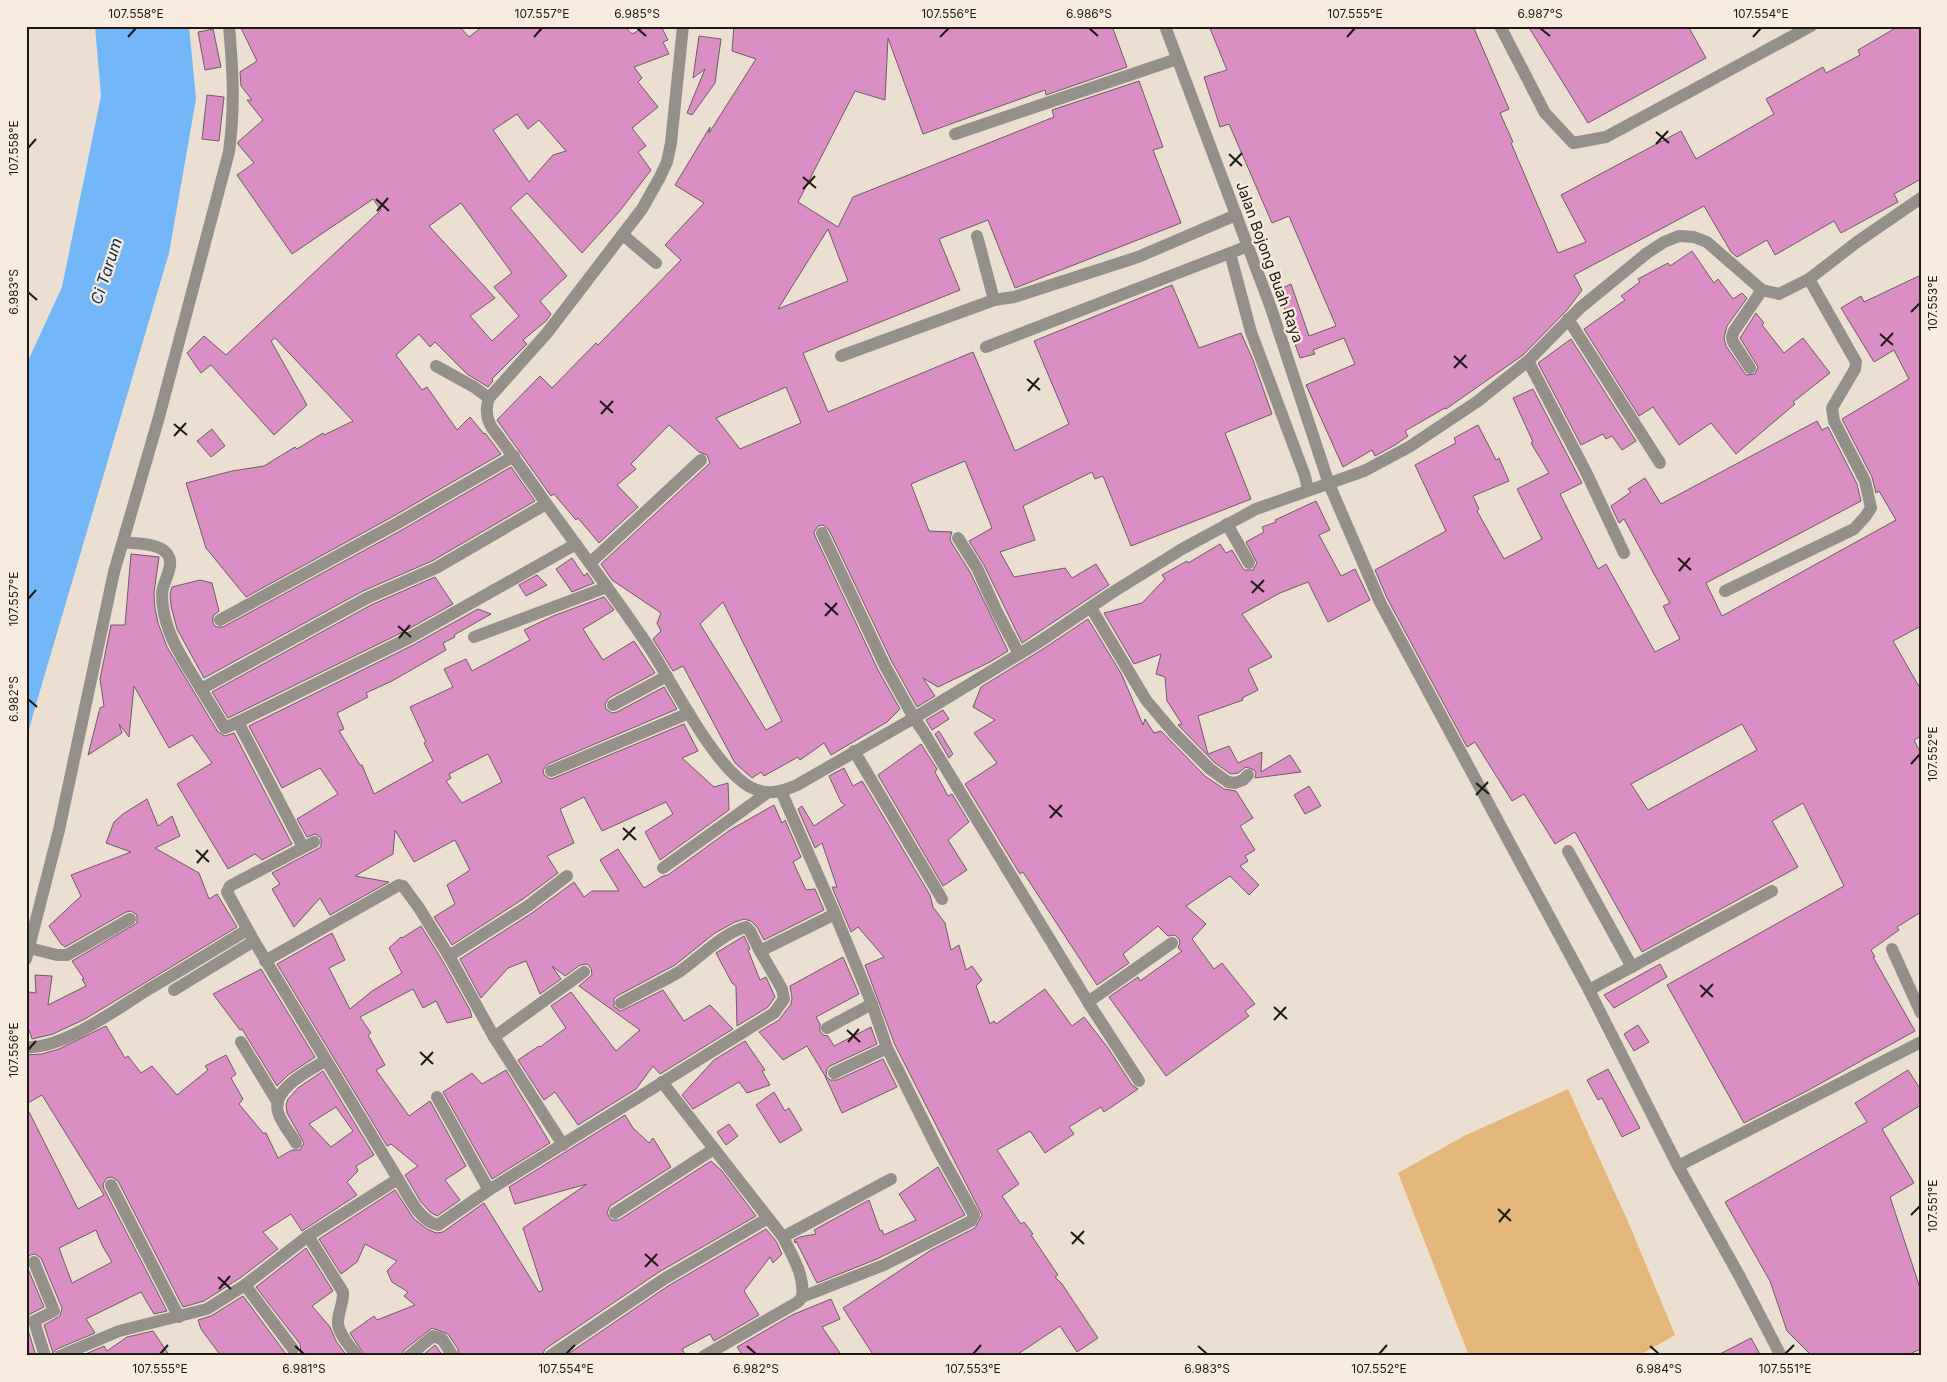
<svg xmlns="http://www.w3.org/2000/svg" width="1947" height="1382" viewBox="0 0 1947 1382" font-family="Inter,sans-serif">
	<rect width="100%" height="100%" fill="#eadfd1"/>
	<path fill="#e3b679" d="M1568,1089L1629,1224L1675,1335L1638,1356H1469L1398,1173L1464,1136Z"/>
	<path fill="#74b7f8" d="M95,26H189L196,99L169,253L34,711L26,741V365L62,287L101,96Z"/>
	<g fill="#da8ec4" stroke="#6a5d66" fill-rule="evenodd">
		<path d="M240,26H459L469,37L483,26H624L632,34L647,26H661L668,40L663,42L669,54L634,67L642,78L638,82L658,107L632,128L646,146L638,152L651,170L619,212L582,253L527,193L510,208L567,276L540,301L551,314L546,321L523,340L527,344L492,379L493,381L488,387L467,374L435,342L430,347L419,334L396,355L422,390L427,387L457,430L470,417L484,434L485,433L501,454L392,517L246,597L206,548L186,483L232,471L264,466L295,447L297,449L323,433L324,435L353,421L275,338L271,341L307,405L274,435L211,365L201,373L187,353L204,336L226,355L381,210L373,199L292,254L237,175L254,163L238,144V142L263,120L247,100H252L241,86L240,72L257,61ZM517,114L528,129L539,120L566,151L553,155L529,182L493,130ZM461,203L512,273L494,287L519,316L492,341L470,316L495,298L429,226Z"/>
		<path d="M734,26H1112L1127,67L1046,95L1045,90L923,134L888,38L885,100L855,91L798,202L838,227L853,197L1054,117L1052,110L1139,81L1163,147L1153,150L1181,223L1015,288L988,220L939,239L960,290L803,353L828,412L973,352L1015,451L1069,424L1034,341L1172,285L1199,348L1241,333L1253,360L1272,414L1225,433L1251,499L1131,546L1103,476L1095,479L1092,472L1023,506L1035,540L1000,552L1014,577L1065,568L1072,578L1096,564L1109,585L1022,643L984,565L969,541L992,528L965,461L911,484L929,531L952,532L950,538L951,542L970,572L1008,651L990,662L938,687L923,678L935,696L917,707L892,662L829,530L823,525L818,526L814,532L815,536L878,670L900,709L887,722L831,755L824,743L800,760L798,757L764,776L761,772L752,778L735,763L683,666L673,671L653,639L661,631L657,623L661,613L612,580L601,564L710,463L707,455L699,452L669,425L631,464L636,469L617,485L638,507L599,543L578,518L576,520L554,494L551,496L497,420L540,376L552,388L596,343L598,345L681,260L665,245L704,203L675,185L710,127L709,133L756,59L732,51ZM828,229L848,281L778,309ZM786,387L801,423L740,449L716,418ZM723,602L782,721L766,730L700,624Z"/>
		<path d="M1209,26H1473L1509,109L1500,113L1513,142L1511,143L1558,253L1586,242L1561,195L1681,131L1696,159L1774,114L1766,99L1823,67L1826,73L1860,55L1858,50L1899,26H1918L1921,31V179L1894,194L1898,202L1841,233L1834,221L1775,255L1767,240L1737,257L1731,252L1704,206L1574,275L1582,290L1567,310L1523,355L1446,409L1445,408L1405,431L1408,436L1395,445L1375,456L1372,450L1343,467L1306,385L1355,364L1344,338L1313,350L1315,354L1300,358L1295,344H1297L1278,290L1291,284L1309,336L1336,326L1289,216L1272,223L1229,124L1220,127L1204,77L1227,70Z"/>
		<path d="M1528,26H1688L1706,58L1588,123Z"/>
		<path d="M213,29L221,67L205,70L198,32Z"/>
		<path d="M699,36L721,39L715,83L692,115L687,113L705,69L693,78Z"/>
		<path d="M207,95L224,97L219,141L202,139Z"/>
		<path d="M1692,251L1714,283L1718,279L1733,299L1742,293L1747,298L1727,326L1724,338L1726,346L1746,375L1755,374L1758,367L1740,338L1756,313L1764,323L1762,325L1784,353L1803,338L1830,373L1793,402L1795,404L1736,454L1711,423L1679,445L1653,407L1639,416L1584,329L1625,300L1621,296L1640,282L1638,279L1668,263L1670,266Z"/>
		<path d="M1921,275V626L1893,641L1921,690V736L1914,740L1921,754V912L1897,927L1899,930L1871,950L1875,957H1873L1915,1031L1805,1092L1744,1123L1667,985L1844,886L1803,803L1772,821L1798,867L1642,952L1575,832L1555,844L1524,794L1512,801L1475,742L1467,747L1387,598L1375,570L1446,531L1415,465L1456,443L1454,438L1478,425L1496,460L1499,458L1509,481L1473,496L1479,509L1477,511L1504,559L1542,539L1517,489L1549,473L1531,443L1533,442L1513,398L1533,389L1582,483L1560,494L1598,569L1606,564L1655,652L1680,639L1663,606L1670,603L1624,519L1619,523L1611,506L1631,492L1628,489L1645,478L1661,504L1817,421L1822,430L1828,427L1857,484L1861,501L1706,583L1722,616L1896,520L1879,491L1876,493L1872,477L1842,419L1909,379L1894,350L1874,362L1841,308L1861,296L1864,302ZM1742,724L1757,750L1648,810L1631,784Z"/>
		<path d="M1571,339L1636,441L1622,450L1612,436L1606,439L1603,434L1581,445L1538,363Z"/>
		<path d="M212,429L225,446L211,457L197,441Z"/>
		<path d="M511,467L535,501L432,561L363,591L204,678L177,629L171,606L170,594L172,587L200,580L212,583L219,611L213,616V623L216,627H223L400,531Z"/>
		<path d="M1316,501L1330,530L1319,535L1341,576L1355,569L1370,600L1328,622L1308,582L1280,593L1242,614L1272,657L1248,669L1258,690L1242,698L1243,700L1198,716L1208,754L1229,746L1238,763L1262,752L1261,772L1290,755L1301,772L1255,778L1256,773L1254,770L1246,767L1238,773L1231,774L1215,763L1178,725L1182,724L1167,701L1165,677L1156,674L1161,654L1134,664L1104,613L1142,603L1165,579L1162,575L1187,561L1188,563L1220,544L1226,553L1232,550L1244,570H1253L1257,563L1246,542L1264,532L1262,527L1276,522L1275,520Z"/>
		<path d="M131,554L159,557L154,593L155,608L158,623L167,647L218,732L225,736L234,733L292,844L262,860L255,854L228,869L177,784L212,763L192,735L169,748L134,686L129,737L119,724L122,733L88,755L100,708L104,706L100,679L111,625H125Z"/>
		<path d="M572,558L584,576L587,573L594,583L572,592L556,569Z"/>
		<path d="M537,575L547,585L526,596L519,585Z"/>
		<path d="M435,577L453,604L405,631L228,718L212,692L371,605Z"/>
		<path d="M604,597L614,610L583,629L603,660L634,641L655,673L609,698L605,704L606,709L612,713L617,712L664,687L677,709L548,764L543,770L544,775L550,779L554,778L684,724L698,751L682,758L714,787L728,783L729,810L660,860L645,832L673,814L666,802L602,831L584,797L560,809L574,843L547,856L558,873L523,899L452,945L434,917L455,904L447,885L470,870L455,840L414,862L395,830L393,854L355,876L389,882L330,915L320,898L294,927L272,889L280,884L272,873L321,847V838L315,834L307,837L297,819L338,794L320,768L282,788L249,726L413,645L478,609L491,614L454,635L455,637L443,643L446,650L392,681L366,693L368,697L337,713L344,729L339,731L360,765H362L374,794L433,761L424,743L426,742L410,707L453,687L444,669L466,659L472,671L530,640L524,630L553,616ZM488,754L502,782L462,803L446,781L451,778L449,774Z"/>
		<path d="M1088,619L1122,675L1143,725L1145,719L1154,733L1161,731L1205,776L1224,789L1236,791L1253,818L1240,826L1255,850L1245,856L1248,861L1240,866L1259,885L1249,895L1230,876L1186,906L1206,924L1192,939L1214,969L1222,963L1255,1004L1245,1011L1249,1016L1166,1076L1109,997L1138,977L1140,981L1182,951L1178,948L1180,943L1179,939L1175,935L1168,936L1158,926L1123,954L1129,963L1097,985L1023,872L1020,874L965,784L997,763L974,733L995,720L973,707L981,687L1043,649Z"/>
		<path d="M943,710L949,719L932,730L926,720Z"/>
		<path d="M939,731L953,754L949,758L935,734Z"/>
		<path d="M921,744L937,769L935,772L948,796L952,794L969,822L948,840L967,870L943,886L878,775Z"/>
		<path d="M844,768L853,786L862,781L864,784L930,895L933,907L945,923L951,950L959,945L966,970L972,966L982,980L976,986L990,1024L994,1021L996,1024L1045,989L1072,1026L1084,1017L1108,1048L1132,1085L1138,1089L1104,1112L1101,1107L1069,1127L1074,1134L1045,1153L1030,1131L997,1150L1019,1184L1002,1196L1021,1224L1024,1222L1033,1234L1031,1235L1058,1275L1055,1277L1062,1284L1098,1338L1077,1352L1060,1326L1015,1356H874L843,1308L931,1250L975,1228L982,1215L895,1045L865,965L884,957L858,927L851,932L832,887H837L822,843L815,848L798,809L802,806L814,826L845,805L841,802L829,776Z"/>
		<path d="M1309,786L1321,806L1305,814L1294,795Z"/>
		<path d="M147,799L158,826L172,816L180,836L155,848L199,873L209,899L217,894L237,927L85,1019L53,1034L32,1039L26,1022V1005L29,992L36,993L35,975L52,976L48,1005L86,986L82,979H84L72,961L137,923V915L131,911L126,912L65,947L61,944L49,926L81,896L71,875L131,852L106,843L114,822L123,814Z"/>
		<path d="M774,805L782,823L785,820L801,857L793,862L806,890L815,889L824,910L764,940L757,927L751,921L744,919L735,922L715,933L675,965L617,996L614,999V1007L621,1011L663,990L684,1021L710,1005L733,1029L660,1074L653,1066L636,1089L578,1125L555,1092L544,1100L518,1060L539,1046L540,1047L566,1028L551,1006L571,992L616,1051L640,1030L579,986L592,975L591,968L587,964L580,965L565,976L552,966L561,979L540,994L526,961L508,968L481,998L460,959L532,913L574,882L584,897L592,891H619L600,860L618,849L644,888L663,876L668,875L730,830Z"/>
		<path d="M421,926L442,960L470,1010L472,1017L447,1023L436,1001L423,1008L413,989L360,1017L371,1033L368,1035L385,1065L376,1070L409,1116L430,1101L466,1166L445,1180L460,1200L437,1216L430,1212L421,1202L405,1175L418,1166L391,1144L387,1146L277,964L332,933L345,960L329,968L350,1009L372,991L402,973L389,948L401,937L402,938Z"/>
		<path d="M744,936L750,949L748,950L760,980L766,977L775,997L768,1007L737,1026L736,986L732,983L716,953Z"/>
		<path d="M843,957L859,994L816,1017L820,1024V1031L823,1035L828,1036L834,1046L871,1027L877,1044L830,1066L827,1069L826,1076L830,1080H837L883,1059L897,1087L842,1113L825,1076L807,1046L783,1060L759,1032L779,1020L791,1004L792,998L790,986Z"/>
		<path d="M1660,964L1667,977L1614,1008L1604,995Z"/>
		<path d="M261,969L315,1057L288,1075L277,1086L242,1029L240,1030L213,994Z"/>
		<path d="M1638,1025L1649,1042L1634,1051L1624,1034Z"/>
		<path d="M106,1026L125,1058L128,1056L141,1073L152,1066L177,1095L208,1070L205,1066L226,1055L236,1074L231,1078L243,1099L239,1104L263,1133H266L278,1158L292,1150H300L304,1143L287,1113L286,1105L288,1099L298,1088L323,1071L374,1155L356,1166L358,1171L347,1182L357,1195L302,1231L291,1214L263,1232L278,1249L240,1278L204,1301L183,1307L118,1181L112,1177L107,1178L103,1184L104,1189L167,1311L154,1314L141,1292L86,1319L95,1333L57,1349L53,1353L44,1325L60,1316L62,1308L41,1258L35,1254L30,1255L26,1260V1106L78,1209L104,1195L42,1095L26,1104V1055L42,1054L59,1049ZM336,1107L353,1131L331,1147L309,1124ZM96,1230L102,1245L112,1262L72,1283L59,1248Z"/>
		<path d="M745,1041L765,1070L762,1071L770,1085L747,1093L739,1082L693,1109L682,1095L714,1060Z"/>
		<path d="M1608,1069L1640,1128L1622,1137L1602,1098L1598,1100L1587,1080Z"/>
		<path d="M506,1070L550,1143L492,1179L443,1092L472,1073L482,1084Z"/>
		<path d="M1908,1070L1921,1090V1105L1882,1129L1914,1183L1890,1197L1921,1291V1349L1905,1356H1812L1787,1331L1770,1281L1725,1202L1867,1122L1855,1103Z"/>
		<path d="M774,1092L785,1111L789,1108L802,1130L780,1143L756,1105Z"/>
		<path d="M625,1115L633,1128L649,1143L653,1138L671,1167L610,1206L607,1213L611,1220H619L711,1161L722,1171L756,1216L659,1272L545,1349L542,1356H458V1349L448,1334L432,1328L404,1350L401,1356H365L350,1333L374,1316L377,1320L415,1305L404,1296L408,1292L392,1282L387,1271L397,1261L365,1244L357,1262L341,1274L319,1239L395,1190L414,1219L427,1229L436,1233L443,1232L484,1203L539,1292L543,1290L523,1228L587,1184L515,1204L509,1187Z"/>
		<path d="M729,1124L738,1136L726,1145L717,1132Z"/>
		<path d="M938,1167L965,1215L877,1259L817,1283L796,1241L795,1243L794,1240L800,1237L816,1234L814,1230L869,1200L880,1231L882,1230L884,1235L916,1220L899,1194Z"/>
		<path d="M766,1229L776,1241L782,1254L773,1263L770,1257L744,1291L759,1315L714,1341L710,1334L682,1349L686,1356H565L668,1286Z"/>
		<path d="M306,1248L333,1291L312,1306L330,1327L336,1341L347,1356H297L301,1352L300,1344L256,1287Z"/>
		<path d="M26,1264L44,1307L30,1314L26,1319Z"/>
		<path d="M243,1296L286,1354L289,1356H221L201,1329L198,1320L211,1316Z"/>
		<path d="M831,1299L840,1319L822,1327L842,1356H743L737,1347L792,1315Z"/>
		<path d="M26,1323L36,1356H26Z"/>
		<path d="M153,1331L170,1356H81L104,1346L107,1351L127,1337Z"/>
		<path d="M1751,1338L1761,1356H1716Z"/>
		<path d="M435,1345L443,1356H422Z"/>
	</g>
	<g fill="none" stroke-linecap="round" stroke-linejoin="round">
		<g stroke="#948f89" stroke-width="12">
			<path d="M683,26L671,143L667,162L660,177L642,209L547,333L489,398C485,409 486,418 492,428C510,451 526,475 543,499C578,548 615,596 649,647C673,683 713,766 750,787C767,796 781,792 797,785L914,718L1039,642L1110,594L1182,549L1256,509L1364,471L1409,447L1478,401L1528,361L1580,308L1647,253L1664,242L1679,236L1694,237L1707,242L1762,290L1779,294L1809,279L1857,242L1921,198"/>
			<path d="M1165,26L1271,308L1329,484L1380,602L1589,990L1678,1166L1740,1277L1781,1356"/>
			<path d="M1500,26L1545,113L1573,143L1606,137L1811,26"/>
			<path d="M955,134L1177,59"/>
			<path d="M623,235L656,263"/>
			<path d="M977,236L994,300"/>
			<path d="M1248,246L1230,253L1251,332L1305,476L1308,490"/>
			<path d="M1568,319L1660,463"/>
			<path d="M986,347L1230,253"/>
			<path d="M841,356L994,300L1014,297L1138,257L1236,215"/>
			<path d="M1528,361L1586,472L1624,553"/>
			<path d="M436,366L474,387L489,398"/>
			<path d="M1750,368L1733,342L1732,337L1734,331L1762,290"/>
			<path d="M1227,524L1249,563"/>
			<path d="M822,533L885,666L914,718L923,731L1088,1002L1139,1081"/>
			<path d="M958,538L977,568L996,610L1019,654"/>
			<path d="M123,542C136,544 163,542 169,557C174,568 162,583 162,594C162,631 183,659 201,689"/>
			<path d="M590,563L701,460"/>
			<path d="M1725,591L1854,529L1865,517L1871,508L1865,481L1834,421L1832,408L1855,369L1856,362L1809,279"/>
			<path d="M1091,608L1146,700L1173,732L1210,769L1228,782L1235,783L1243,780L1248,775"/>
			<path d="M220,620L396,524L514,456"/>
			<path d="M474,637L607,587"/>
			<path d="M613,705L667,676"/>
			<path d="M238,722L225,728L201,689L367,598L436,568L546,504"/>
			<path d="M854,751L942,899"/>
			<path d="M551,771L689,713"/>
			<path d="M314,842L230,886L227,892L254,941L398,1179C408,1195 419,1221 438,1225L489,1190L774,1013L784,999L782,989L760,951L835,914"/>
			<path d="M303,847L238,722L409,638L576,544"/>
			<path d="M1568,851L1632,967"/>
			<path d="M663,868L767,793"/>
			<path d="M29,948L57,955H67L130,919"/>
			<path d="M1892,949L1921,1013"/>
			<path d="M449,956L528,906L567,876"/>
			<path d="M26,959L59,830L114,572L159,417L229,152C235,106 233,72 229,26"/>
			<path d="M265,961L399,885L403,886L419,908L449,956L494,1037L563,1145"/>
			<path d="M174,990L254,941"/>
			<path d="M1589,990L1772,891"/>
			<path d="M1088,1002L1172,943"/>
			<path d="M621,1003C640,992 660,983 679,972C698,959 724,932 746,927L750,931L760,951"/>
			<path d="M827,1028L872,1004"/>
			<path d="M494,1037L584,972"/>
			<path d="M241,1042L278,1103"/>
			<path d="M26,1047C62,1050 118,1008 149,989C182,970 214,950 247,930"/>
			<path d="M834,1073L887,1048"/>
			<path d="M662,1082L783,1237C792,1256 805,1275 802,1297"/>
			<path d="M437,1097L489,1190"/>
			<path d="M296,1143C291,1134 281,1123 278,1112C271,1089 310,1070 325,1061"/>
			<path d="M1678,1166L1921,1042"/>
			<path d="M111,1185L179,1317"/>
			<path d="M615,1213L714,1149"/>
			<path d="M308,1236L398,1179"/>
			<path d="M783,1237L891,1179"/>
			<path d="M34,1262L54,1311L34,1321L45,1356"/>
			<path d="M245,1285L293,1349"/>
			<path d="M60,1356L119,1331L207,1309L245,1285L308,1236L343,1292C344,1303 337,1314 338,1324C339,1335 351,1347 357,1356"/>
			<path d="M409,1356L433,1336L442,1339L451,1353"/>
			<path d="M550,1356L664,1279L768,1218"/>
			<path d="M704,1356L798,1302L802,1297L884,1265L971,1221L974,1215L938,1150L887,1048L872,1004L835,914L781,791"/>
		</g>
	</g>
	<path fill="none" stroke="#1d1914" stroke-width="2" d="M637,28L646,36M1089,28L1098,36M1540,28L1550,36M128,37L136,28M534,37L542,28M940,37L949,28M1347,37L1355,28M1753,37L1761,28M1656,132L1669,143M1656,144L1668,131M28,148L36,139M1229,154L1242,166M1230,166L1242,153M803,177L816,188M803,189L815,176M376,199L389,211M377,211L388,198M28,292L37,300M1911,312L1920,303M1880,334L1893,345M1881,346L1893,333M1454,356L1467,368M1454,368L1466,355M1027,379L1040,390M1028,391L1039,378M600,401L613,413M601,414L613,401M174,424L187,435M174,436L186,423M1678,558L1691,570M1679,571L1690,558M1251,581L1264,592M1252,593L1264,580M28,599L36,590M825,603L838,615M825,616L837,603M398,626L411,637M399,638L410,625M28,699L37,707M1911,764L1920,754M1476,783L1489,794M1476,795L1488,782M1049,805L1062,817M1050,818L1062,805M623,828L636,840M623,840L635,827M196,850L209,862M197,863L208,850M1700,985L1713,997M1701,997L1713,984M1274,1007L1287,1019M1274,1020L1286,1007M847,1030L860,1042M848,1042L859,1029M28,1050L36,1041M420,1052L433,1064M421,1065L433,1052M1498,1209L1511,1221M1911,1215L1920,1206M1499,1222L1510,1209M1071,1232L1084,1244M1072,1244L1084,1231M645,1254L658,1266M645,1267L657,1254M218,1277L231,1289M219,1289L230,1276M295,1346L304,1354M747,1346L756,1354M1198,1346L1207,1354M1650,1346L1659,1354M160,1354L168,1345M566,1354L575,1345M973,1354L981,1345M1379,1354L1387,1345M1785,1354L1794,1345"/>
	<g text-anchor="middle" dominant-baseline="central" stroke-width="4.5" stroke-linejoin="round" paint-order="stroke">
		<g font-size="15" fill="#1d1914" stroke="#f7ecde">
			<text transform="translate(1270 262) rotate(70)">Jalan Bojong Buah Raya</text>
		</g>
		<g font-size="16" font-style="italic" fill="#102c46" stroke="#f7ecde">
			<text transform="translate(106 271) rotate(-72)">Ci Tarum</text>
		</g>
	</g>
	<rect width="1947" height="1382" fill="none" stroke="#f7ecde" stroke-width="55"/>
	<rect x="28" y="28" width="1892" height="1326" fill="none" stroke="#1d1914" stroke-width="2"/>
	<g font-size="12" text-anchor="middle" fill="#1d1914">
		<text x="136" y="18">107.558°E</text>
		<text x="542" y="18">107.557°E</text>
		<text x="637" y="18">6.985°S</text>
		<text x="949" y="18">107.556°E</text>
		<text x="1089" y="18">6.986°S</text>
		<text x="1355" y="18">107.555°E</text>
		<text x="1540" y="18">6.987°S</text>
		<text x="1761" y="18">107.554°E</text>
		<text transform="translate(14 148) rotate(-90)" y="4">107.558°E</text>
		<text transform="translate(14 292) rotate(-90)" y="4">6.983°S</text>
		<text transform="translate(1933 303) rotate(-90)" y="4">107.553°E</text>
		<text transform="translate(14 599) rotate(-90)" y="4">107.557°E</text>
		<text transform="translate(14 699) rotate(-90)" y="4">6.982°S</text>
		<text transform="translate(1933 754) rotate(-90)" y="4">107.552°E</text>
		<text transform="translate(14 1050) rotate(-90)" y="4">107.556°E</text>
		<text transform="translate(1933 1206) rotate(-90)" y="4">107.551°E</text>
		<text x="160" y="1373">107.555°E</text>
		<text x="304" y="1373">6.981°S</text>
		<text x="566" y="1373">107.554°E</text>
		<text x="756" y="1373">6.982°S</text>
		<text x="973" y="1373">107.553°E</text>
		<text x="1207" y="1373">6.983°S</text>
		<text x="1379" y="1373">107.552°E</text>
		<text x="1659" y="1373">6.984°S</text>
		<text x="1785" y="1373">107.551°E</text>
	</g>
</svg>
